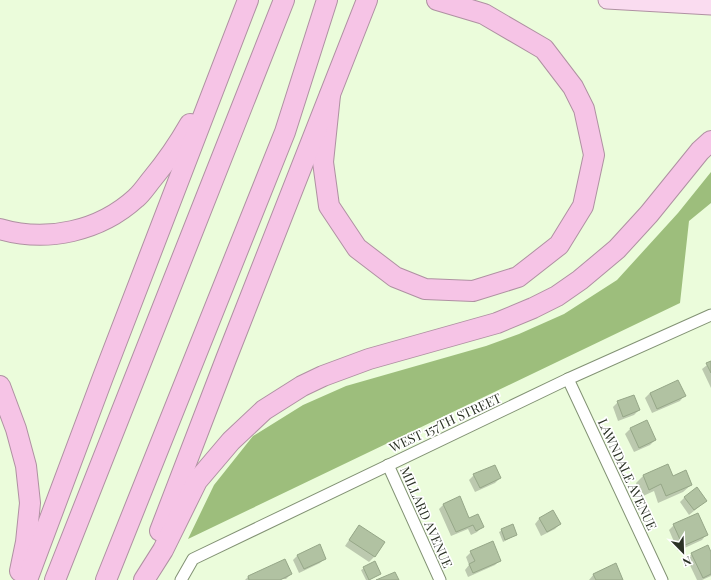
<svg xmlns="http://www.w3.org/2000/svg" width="711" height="580" viewBox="0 0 711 580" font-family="'Playfair Display',serif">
	<rect width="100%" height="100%" fill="#ebfcdb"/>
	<path fill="#9dbe7c" d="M711,172V203L689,221L680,303L188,539L214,485L253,436L303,405L346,386L486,346L519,334L564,314L617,280L678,213Z"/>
	<g fill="#0003">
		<path d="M711,362V388L702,369Z"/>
		<path d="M650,393L684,396L680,401L652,413L645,398Z"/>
		<path d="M618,402L639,410L634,415L618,421L613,407Z"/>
		<path d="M646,421L655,440L650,445L634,452L625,434L630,429Z"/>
		<path d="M667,466L672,478L691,485L683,492L658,503L654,491L641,497L636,483L643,476Z"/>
		<path d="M474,475L500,478L495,483L475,492L469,480Z"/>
		<path d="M685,497L706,501L689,515L680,502Z"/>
		<path d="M444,504L469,519L482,527L477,532L471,535L468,529L451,536L439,509Z"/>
		<path d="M539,519L560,524L555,529L541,536L535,524Z"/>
		<path d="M512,525L516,535L503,542L499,532Z"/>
		<path d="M674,525L706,535L702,540L678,551L669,530Z"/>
		<path d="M360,526L384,542L374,557L369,562L345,546L355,531Z"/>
		<path d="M471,552L500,560L495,565L468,577L465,570L469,565L466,557Z"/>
		<path d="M692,554L711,555V576L702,580H697L687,559Z"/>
		<path d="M298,555L325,558L320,563L299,573L293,560Z"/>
		<path d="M285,560L291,574L286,579L245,580L248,577Z"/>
		<path d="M375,562L380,574L369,580H366L361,570Z"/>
		<path d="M594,574L622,580H589Z"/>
	</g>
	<g fill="#b1c2a2" stroke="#96a788">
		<path d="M711,361V373L706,363Z"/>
		<path d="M678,380L686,396L657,409L650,393Z"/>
		<path d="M634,395L640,410L623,417L617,401Z"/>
		<path d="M647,420L656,440L639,448L630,428Z"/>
		<path d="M668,464L673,476L686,470L692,485L666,496L661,484L649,490L643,475Z"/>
		<path d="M495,465L501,478L480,488L473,474Z"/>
		<path d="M697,487L707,501L694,510L684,497Z"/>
		<path d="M460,496L469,518L478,514L484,527L476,531L473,525L456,532L443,504Z"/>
		<path d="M553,510L561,524L547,532L539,518Z"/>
		<path d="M698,513L708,535L683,546L673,524Z"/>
		<path d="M513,524L517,535L505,540L501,529Z"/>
		<path d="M359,525L385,542L375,557L349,540Z"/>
		<path d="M493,541L501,561L473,573L469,564L475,561L470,551Z"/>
		<path d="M320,544L326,559L304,569L297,555Z"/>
		<path d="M708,545L711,552V574L703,578L691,553Z"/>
		<path d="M285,559L292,574L280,580H249L248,576Z"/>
		<path d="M375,561L381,574L369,580L363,567Z"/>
		<path d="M616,563L623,580H596L593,574Z"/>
		<path d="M395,572L399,580H376Z"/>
	</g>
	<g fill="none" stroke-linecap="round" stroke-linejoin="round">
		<g stroke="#829274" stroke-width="13">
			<g id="minor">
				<path d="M568,379L662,580"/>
				<path d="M388,465L440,580"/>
				<path d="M181,580L193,559L568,379L711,315"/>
			</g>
		</g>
		<g stroke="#af91a2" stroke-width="19">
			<path id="primary" d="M607,0L711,6"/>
		</g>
		<g stroke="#af91a2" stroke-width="22">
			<g id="motorway">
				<path d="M330,95L323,162L329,206L357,248L395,277L425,289L473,291L518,277L559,245L583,206L594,155L584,109L573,87L544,49L484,14L437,0"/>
				<path d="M0,229C47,243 100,231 136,198C142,193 147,185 152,179C167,161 178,145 190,124"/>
				<path d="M0,386L16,429L26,466L30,503L26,542L20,571"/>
				<path d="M160,531L226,359L367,0"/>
				<path d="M27,580L103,377L248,0"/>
				<path d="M55,580L284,0"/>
				<path d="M106,580L285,132L327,0"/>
				<path d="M144,580L163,550L197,481L231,441L264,410L302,386L323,376L369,359L497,323L533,308L557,296L580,280L617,249L649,214L700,151L711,141"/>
			</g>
		</g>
		<use href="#minor" stroke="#fff" stroke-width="11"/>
		<use href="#primary" stroke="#fadcf0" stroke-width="17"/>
		<use href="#motorway" stroke="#f6c4e6" stroke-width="20"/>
	</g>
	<g text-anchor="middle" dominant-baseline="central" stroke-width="3.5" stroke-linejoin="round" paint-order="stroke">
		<g font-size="13" fill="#2b3225" stroke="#fff">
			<text transform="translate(445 422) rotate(-25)">WEST 157TH STREET</text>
			<text transform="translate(628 474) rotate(65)">LAWNDALE AVENUE</text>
			<text transform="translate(427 517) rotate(66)">MILLARD AVENUE</text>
		</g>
	</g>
	<g transform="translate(683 552) rotate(157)" stroke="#ffffff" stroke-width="3" paint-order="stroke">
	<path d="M0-3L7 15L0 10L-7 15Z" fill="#2b3225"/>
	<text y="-6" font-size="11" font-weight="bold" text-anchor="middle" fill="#2b3225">N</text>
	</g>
</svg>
